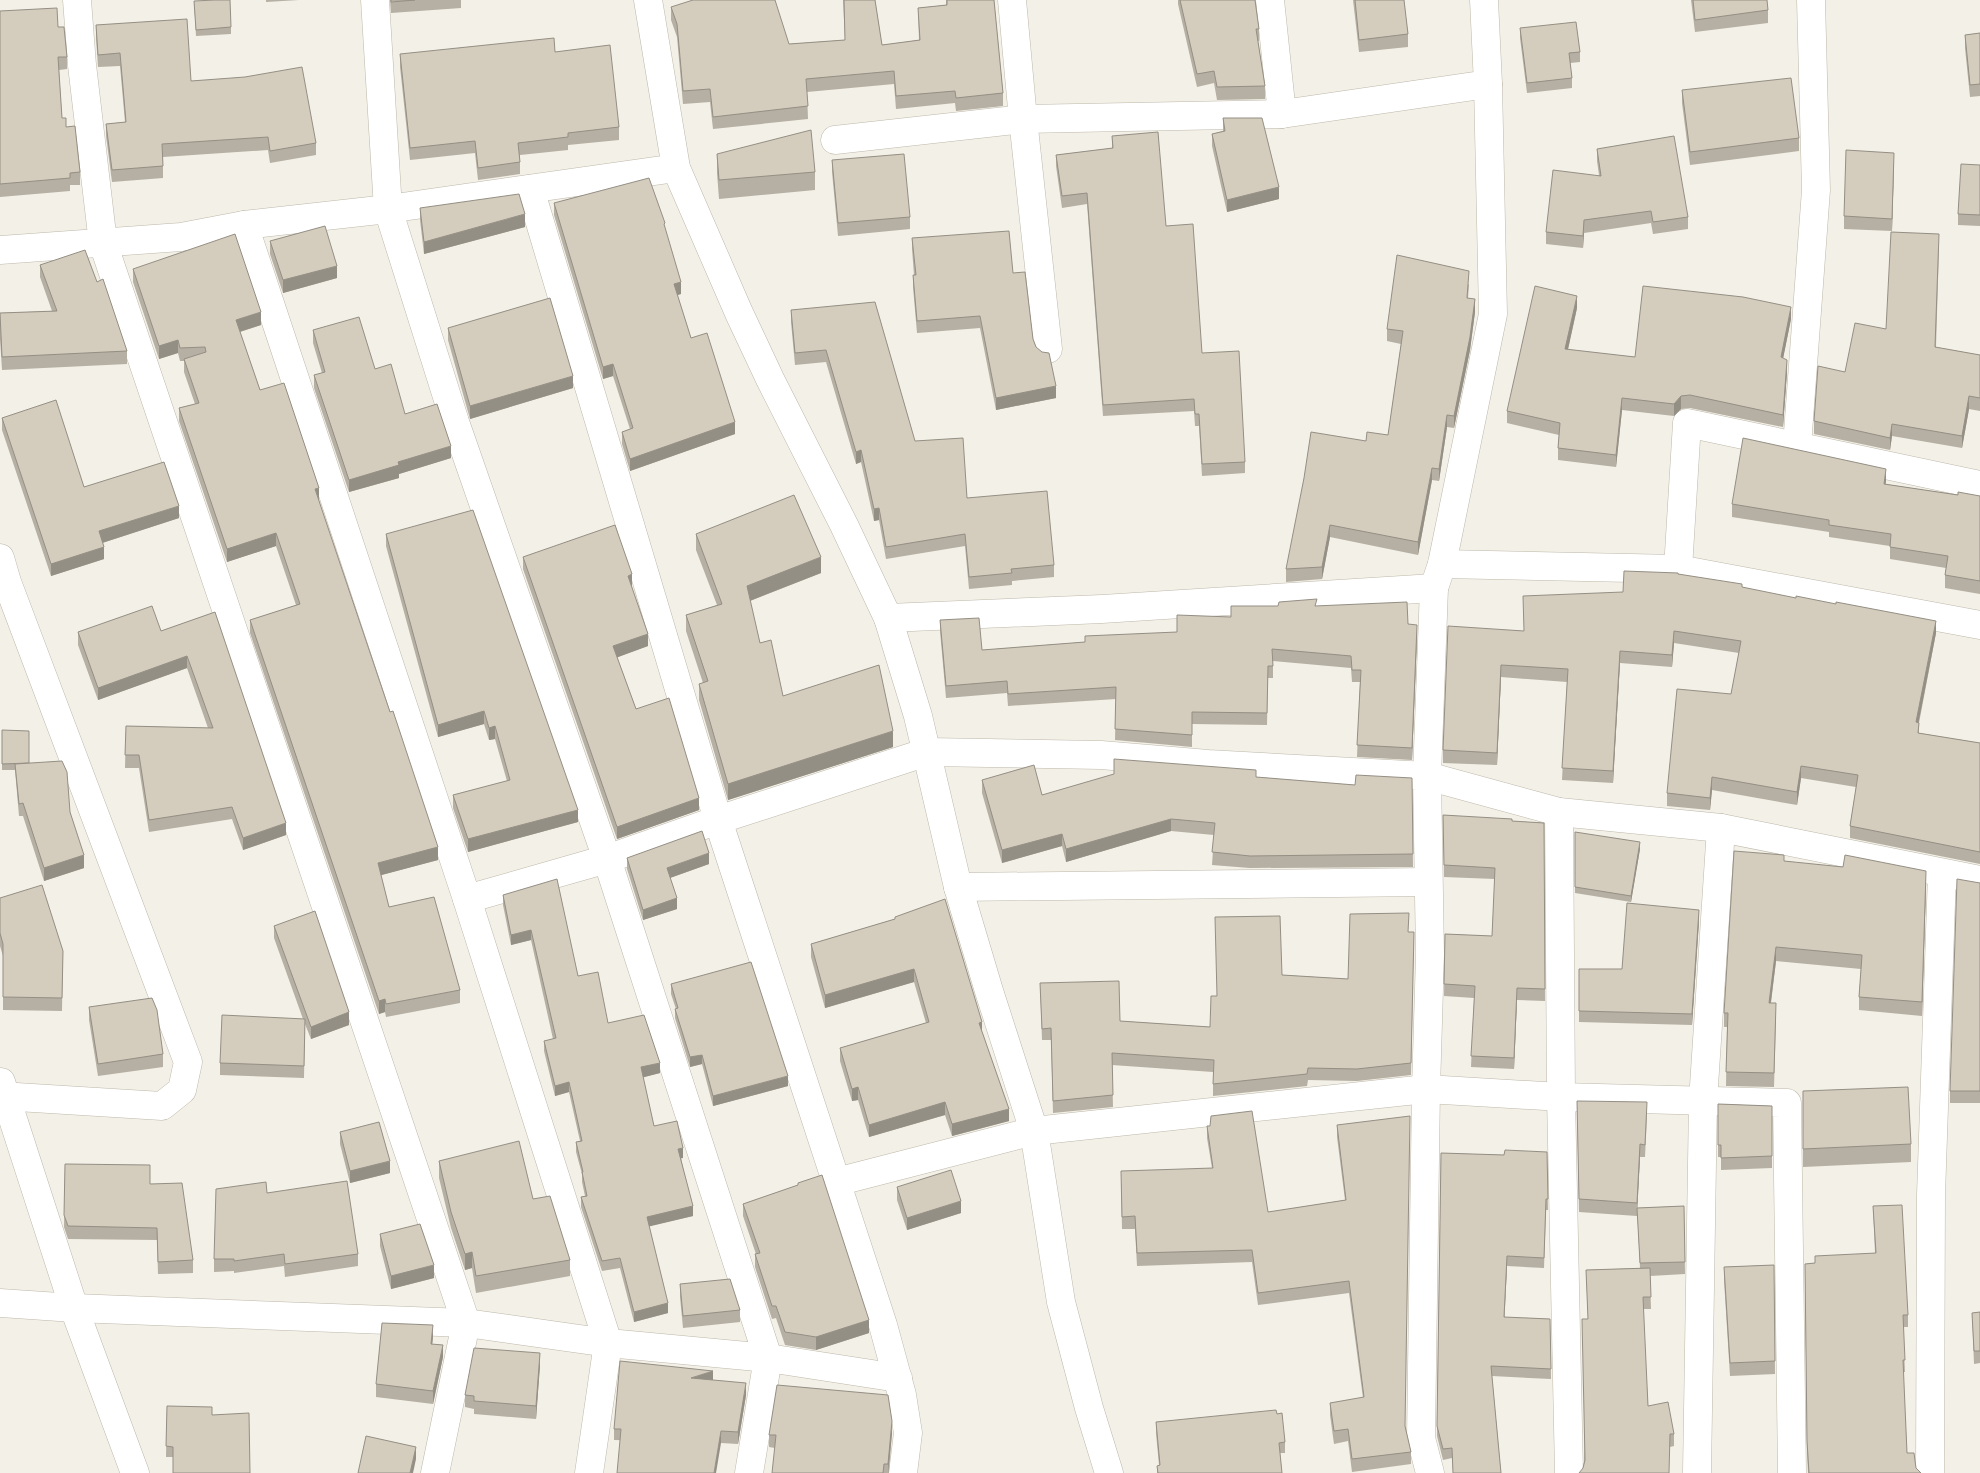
<svg xmlns="http://www.w3.org/2000/svg" width="1980" height="1473" viewBox="0 0 1980 1473" font-family="Mulish,sans-serif">
	<rect width="100%" height="100%" fill="#f3f0e7"/>
	<g fill="none" stroke-linecap="round" stroke-linejoin="round">
		<g stroke="#beb8aa" stroke-width="29">
			<g id="minor">
				<path d="M77,0L82,65L103,243L466,1323L435,1473"/>
				<path d="M375,0L388,209L455,422L607,859L768,1358L749,1473"/>
				<path d="M1012,0L1023,119L1048,349"/>
				<path d="M1270,0L1282,114"/>
				<path d="M835,140L1023,119L1282,114L1488,84"/>
				<path d="M676,168L739,313L770,379L844,525L888,618L918,716L958,887L989,991L1034,1131L1061,1302L1089,1408L1109,1473"/>
				<path d="M244,225L467,899L608,1343L589,1473"/>
				<path d="M0,250L181,237L244,225L388,209L676,168L648,0"/>
				<path d="M1797,446L1816,190L1811,0"/>
				<path d="M1980,485L1687,423L1678,569L1442,564L1434,588L1427,776L1559,812L1721,828L1980,880"/>
				<path d="M0,558L7,582L188,1062L182,1090L162,1106L0,1096"/>
				<path d="M1442,564L1493,314L1488,84L1484,0"/>
				<path d="M1678,569L1980,625"/>
				<path d="M888,618L1102,609L1434,588"/>
				<path d="M1559,812L1561,1097L1569,1473"/>
				<path d="M958,887L1428,882"/>
				<path d="M467,899L607,859L718,820L530,189"/>
				<path d="M1,1082L74,1308L135,1473"/>
				<path d="M836,1182L1034,1131L1426,1089L1561,1097L1787,1103L1792,1473"/>
				<path d="M0,1303L74,1308L466,1323L608,1343L768,1358L898,1378"/>
				<path d="M903,1473L908,1433L902,1395L883,1325L718,820L927,752L1101,755L1208,764L1427,776L1430,955L1426,1089L1421,1438L1430,1473"/>
				<path d="M1697,1473L1703,1101L1721,828"/>
				<path d="M1930,1473L1931,1195L1942,874"/>
			</g>
		</g>
		<use href="#minor" stroke="#fff" stroke-width="28"/>
	</g>
	<g fill="#b6afa3">
		<path d="M266,0H299L266,2Z"/>
		<path d="M390,0H461V8L391,13Z"/>
		<path d="M843,0H875L882,45L919,40L918,8L946,5V0H994L1003,93V106L956,111L955,103L896,109L894,84L807,92L808,119L713,129L710,102L683,104L677,37L671,20V7L789,44L845,40Z"/>
		<path d="M1178,0H1255L1259,29V41H1258L1265,86V99L1217,100L1214,83L1197,87L1178,4Z"/>
		<path d="M1353,0H1404L1408,34V47L1359,52Z"/>
		<path d="M1691,0H1767L1768,10V23L1695,32Z"/>
		<path d="M194,1L231,27V34L196,36Z"/>
		<path d="M0,11L58,27L67,57V69L59,70L62,118L66,127L80,172V185H70V191L0,197Z"/>
		<path d="M96,25L191,81L316,143V155L270,163L268,150L163,157V178L112,182L106,136V124L125,122L120,66L98,67L96,37Z"/>
		<path d="M1520,28L1580,52V62L1570,63L1572,78V88L1527,93L1520,38Z"/>
		<path d="M1980,33V96L1970,97L1965,48V35Z"/>
		<path d="M555,52L619,127V140L568,145V150L520,155V174L478,180L475,153L410,160L400,67V54Z"/>
		<path d="M1682,90L1799,138V151L1690,165L1682,103Z"/>
		<path d="M1223,118L1279,199L1227,212L1212,146V134L1223,131Z"/>
		<path d="M1112,136L1166,226L1202,353L1245,462V473L1202,476L1199,426H1195L1194,411L1103,416L1087,204L1062,208L1056,166V155L1112,148Z"/>
		<path d="M1597,149L1688,217V229L1653,234L1651,223L1584,233L1583,248L1546,244V232L1599,175L1597,161Z"/>
		<path d="M717,154L815,172V190L719,199L717,173Z"/>
		<path d="M832,160L910,217V229L838,236L832,172Z"/>
		<path d="M1894,165L1892,231L1844,229V216Z"/>
		<path d="M1980,165V226L1958,225V214Z"/>
		<path d="M554,203L665,229L681,294L677,295L691,338L735,434L630,471L622,444V432L630,429L613,376L603,379L554,215Z"/>
		<path d="M420,208L525,227L424,254L420,220Z"/>
		<path d="M912,238L1013,273L1033,339L1056,398L996,410L980,328L917,333L913,287V275H914L912,249Z"/>
		<path d="M270,241L337,278L283,293L270,254Z"/>
		<path d="M1939,247L1936,347L1980,355V411L1969,409L1962,448L1892,436L1890,450L1814,434V421L1845,372L1886,329Z"/>
		<path d="M40,265L97,282L127,351V364L2,370L0,339V313L52,311L40,277Z"/>
		<path d="M133,269L261,325L240,332L260,390L319,501L438,860L381,875L389,907L460,990V1003L386,1017L385,1012L379,1014L250,633V620L296,605L276,546L227,562L179,421V408L195,404L184,372V361H180L178,353L159,359L133,282Z"/>
		<path d="M1469,284L1468,298L1475,312L1470,350L1454,428L1447,427L1439,481L1432,480L1418,555L1330,537L1322,579L1286,582V569L1366,441L1388,435L1401,344L1387,341V329Z"/>
		<path d="M1577,308L1568,350L1635,357L1791,319L1783,358L1787,372L1783,427L1690,408L1681,409L1674,416L1622,410L1616,467L1558,460V448L1559,435L1507,423V411Z"/>
		<path d="M791,310L915,441L967,498L1054,565V577L1012,581V585L969,589L965,546L886,559L879,520L874,521L861,462L856,464L826,362L795,365L791,322Z"/>
		<path d="M448,328L573,388L470,419L448,340Z"/>
		<path d="M313,330L375,369L405,414L451,458L399,474V478L349,492L314,388V375L322,373L313,343Z"/>
		<path d="M2,418L84,487L179,518L102,543L104,559L51,576L2,430Z"/>
		<path d="M1886,481L1885,484L1958,495L1980,496V594L1945,588V575L1946,568L1890,559V546L1829,537V532L1732,517V504Z"/>
		<path d="M386,534L578,822L468,852L453,808V795L507,781L495,739L489,740L484,724L438,737L386,546Z"/>
		<path d="M696,534L821,573L750,601L760,643L783,696L893,747L728,800L699,700V684L703,683L686,631V615L717,605L696,550Z"/>
		<path d="M523,557L632,587L648,646L617,657L636,709L699,810L617,839L523,569Z"/>
		<path d="M1678,574L1742,587L1936,633L1919,723V733L1980,743V864L1850,838V826L1856,787L1801,778L1797,805L1712,790L1710,810L1667,806V793L1731,694L1739,653L1674,643L1672,667L1620,663L1613,783L1562,780L1567,682L1501,677L1497,765L1443,763V750L1524,631L1623,592Z"/>
		<path d="M1317,606L1408,624L1417,637L1412,760L1357,757L1360,682H1352L1351,668L1273,661V678H1268L1267,725L1192,724V747L1115,740L1116,699L1008,706L1007,693L946,698L940,631V620L982,650L1085,642L1177,632L1231,617Z"/>
		<path d="M215,612L286,835L243,850L232,819L149,832L139,768H125L126,726L208,728L187,668L98,700L78,645V632L161,631Z"/>
		<path d="M2,730L70,812L84,868L44,881L23,816H19L15,770H2Z"/>
		<path d="M1256,777L1355,785L1412,778L1413,867L1250,868L1212,865L1214,835L1171,831L1066,862L1062,846L1002,863L982,793V780L1042,795Z"/>
		<path d="M1443,815L1512,821L1544,823L1545,1001L1517,1000L1514,1069L1471,1067L1474,998L1444,996L1445,934L1492,936L1495,879L1444,877Z"/>
		<path d="M1575,832L1640,849L1631,902L1575,893Z"/>
		<path d="M627,858L709,864L670,878L677,909L643,920L627,869Z"/>
		<path d="M1784,861L1926,885L1922,1016L1859,1010V997L1861,969L1776,961L1771,1003L1776,1017L1774,1087L1726,1086L1727,1027H1724V1013Z"/>
		<path d="M1977,883H1980V1103H1950V1091Z"/>
		<path d="M503,895L578,976L608,1023L660,1073L643,1077L654,1126L683,1158H681L693,1216L649,1226L668,1313L634,1322L620,1268L602,1271L581,1207V1197L585,1196L582,1182V1174L576,1152V1142L580,1141L569,1092L555,1096L544,1051V1041L553,1039L531,940L511,945L503,905Z"/>
		<path d="M0,898L63,951L62,1011L3,1010V956L0,946Z"/>
		<path d="M895,917L982,1032L1009,1121L952,1136L945,1115L869,1137L858,1100L852,1101L840,1061V1048L926,1023L914,982L825,1008L811,957V944L895,919Z"/>
		<path d="M1699,921L1692,1025L1579,1022V969H1622Z"/>
		<path d="M274,926L349,1025L311,1039L305,1024L304,1078L220,1075V1063L303,1019L274,938Z"/>
		<path d="M1409,932H1414L1411,1075L1357,1081L1308,1080L1307,1086L1213,1096V1072L1112,1065L1113,1107L1053,1113L1051,1040H1042L1040,983L1120,1021L1210,1027L1217,996L1282,975L1348,979Z"/>
		<path d="M671,984L788,1086L713,1106L702,1064L690,1067L675,1018V1009H676L671,994Z"/>
		<path d="M89,1007L163,1054V1067L98,1076L89,1020Z"/>
		<path d="M1803,1091L1911,1144V1162L1803,1167Z"/>
		<path d="M1577,1101L1647,1115L1645,1157H1640L1637,1208L1684,1206L1685,1274L1650,1276L1651,1309H1643L1648,1406L1674,1434V1446L1583,1468L1584,1462L1588,1319L1586,1270L1640,1268L1637,1208V1216L1579,1212Z"/>
		<path d="M1718,1104L1772,1106V1168L1721,1170V1157H1718Z"/>
		<path d="M1337,1125L1411,1452V1464L1352,1472L1348,1441L1334,1444L1330,1415V1403L1363,1398L1349,1293L1258,1305L1252,1262L1137,1266L1135,1229H1122L1121,1183L1212,1168L1207,1138V1126L1268,1212L1345,1200L1337,1137Z"/>
		<path d="M340,1132L390,1173L350,1183L340,1144Z"/>
		<path d="M1547,1152L1548,1210H1546L1544,1268L1507,1266L1504,1317L1550,1319L1551,1379L1492,1376L1501,1473H1453L1452,1458L1443,1460L1437,1436L1441,1153L1504,1155Z"/>
		<path d="M439,1161L533,1199L570,1260V1276L476,1293L472,1268L465,1270L451,1228L439,1178Z"/>
		<path d="M65,1164L150,1184L193,1260V1273L158,1274L157,1240L68,1239L64,1227Z"/>
		<path d="M798,1183L869,1333L816,1350L785,1345L776,1318L772,1319L755,1267V1254H756L743,1216V1204L798,1185Z"/>
		<path d="M897,1187L961,1213L907,1230L897,1200Z"/>
		<path d="M267,1193L358,1254V1266L285,1277L284,1266L234,1273V1271L214,1272V1259Z"/>
		<path d="M1873,1206L1908,1315V1327H1903L1905,1372H1903L1907,1453L1916,1468L1921,1473H1808L1807,1453L1805,1264L1815,1263L1875,1253Z"/>
		<path d="M380,1234L434,1278L391,1289L380,1246Z"/>
		<path d="M1774,1265L1775,1374L1730,1376L1724,1280V1267Z"/>
		<path d="M680,1284L740,1310V1322L683,1328L680,1297Z"/>
		<path d="M1980,1312V1363L1974,1364L1972,1313Z"/>
		<path d="M433,1337L432,1344L443,1357L433,1404L376,1397V1384Z"/>
		<path d="M540,1365L536,1419L474,1414V1409L465,1407V1395Z"/>
		<path d="M713,1380L746,1395L738,1444L721,1443L614,1440V1429Z"/>
		<path d="M167,1406L212,1415L173,1457H166Z"/>
		<path d="M1277,1414L1285,1442V1453H1280L1282,1473H1157V1466L1159,1465L1156,1433V1422Z"/>
		<path d="M892,1433L889,1473H772L775,1448L769,1447V1435Z"/>
	</g>
	<g fill="#948f84">
		<path d="M1894,153V165L1892,231V219Z"/>
		<path d="M1279,187V199L1227,212V200Z"/>
		<path d="M525,214V227L424,254V242Z"/>
		<path d="M1584,220V233L1583,248V236Z"/>
		<path d="M337,266V278L283,293V280Z"/>
		<path d="M681,282V294L674,296V284Z"/>
		<path d="M1577,296V308L1565,362V349Z"/>
		<path d="M1475,299V312L1470,350L1454,428V416Z"/>
		<path d="M1791,307V319L1781,369V357Z"/>
		<path d="M261,312V325L236,333V320Z"/>
		<path d="M178,340V353L159,359V346Z"/>
		<path d="M1787,360V372L1783,427V415Z"/>
		<path d="M613,364V376L603,379V367Z"/>
		<path d="M573,376V388L470,419V406Z"/>
		<path d="M1056,386V398L996,410V398Z"/>
		<path d="M1681,396V409L1674,416V404Z"/>
		<path d="M1969,396V409L1962,448V436Z"/>
		<path d="M1622,398V410L1616,467V455Z"/>
		<path d="M1447,415V427L1439,481V469Z"/>
		<path d="M735,422V434L630,471V459Z"/>
		<path d="M1892,424V436L1890,450V438Z"/>
		<path d="M451,446V458L399,474V478L349,492V480L398,462Z"/>
		<path d="M861,450V462L856,464V452Z"/>
		<path d="M1432,468V480L1418,555V542Z"/>
		<path d="M1886,469V481L1884,496V484Z"/>
		<path d="M319,488V501L315,489Z"/>
		<path d="M179,506V518L99,544V531Z"/>
		<path d="M879,508V520L874,521V509Z"/>
		<path d="M1330,525V537L1322,579V567Z"/>
		<path d="M276,533V546L227,562V549Z"/>
		<path d="M104,547V559L51,576V564Z"/>
		<path d="M821,557V573L747,602V586Z"/>
		<path d="M632,574V587L628,588V576Z"/>
		<path d="M1936,621V633L1916,735V722Z"/>
		<path d="M1417,625V637L1412,760V748Z"/>
		<path d="M1674,631V643L1672,667V655Z"/>
		<path d="M648,634V646L613,659V646Z"/>
		<path d="M1620,651V663L1613,783V771Z"/>
		<path d="M187,656V668L98,700V688Z"/>
		<path d="M1501,665V677L1497,765V753Z"/>
		<path d="M484,711V724L438,737V725Z"/>
		<path d="M495,726V739L489,740V728Z"/>
		<path d="M893,731V747L728,800V784Z"/>
		<path d="M1801,766V778L1797,805V792Z"/>
		<path d="M1712,777V790L1710,810V798Z"/>
		<path d="M699,798V810L617,839V827Z"/>
		<path d="M578,810V822L468,852V839Z"/>
		<path d="M1171,819V831L1066,862V849Z"/>
		<path d="M286,823V835L243,850V838Z"/>
		<path d="M1062,834V846L1002,863V850Z"/>
		<path d="M1640,842V849L1631,902V896Z"/>
		<path d="M438,847V860L378,876V863Z"/>
		<path d="M709,853V864L667,879V868Z"/>
		<path d="M84,855V868L44,881V868Z"/>
		<path d="M1926,871V885L1922,1016V1002Z"/>
		<path d="M677,898V909L643,920V910Z"/>
		<path d="M1699,910V921L1692,1025V1014Z"/>
		<path d="M531,930V940L511,945V935Z"/>
		<path d="M1776,947V961L1769,1016V1003Z"/>
		<path d="M914,969V982L825,1008V995Z"/>
		<path d="M1517,988V1000L1514,1069V1058Z"/>
		<path d="M385,999V1012L379,1014V1001Z"/>
		<path d="M349,1012V1025L311,1039V1027Z"/>
		<path d="M982,1022V1034L979,1023Z"/>
		<path d="M702,1055V1064L690,1067V1057Z"/>
		<path d="M660,1063V1073L641,1078V1067Z"/>
		<path d="M788,1076V1086L713,1106V1096Z"/>
		<path d="M569,1082V1092L555,1096V1086Z"/>
		<path d="M858,1087V1100L852,1101V1089Z"/>
		<path d="M945,1102V1115L869,1137V1125Z"/>
		<path d="M1009,1109V1121L952,1136V1124Z"/>
		<path d="M1640,1144V1157L1637,1216V1203Z"/>
		<path d="M683,1148V1158L678,1159V1149Z"/>
		<path d="M390,1161V1173L350,1183V1171Z"/>
		<path d="M961,1201V1213L907,1230V1218Z"/>
		<path d="M693,1206V1216L647,1227V1217Z"/>
		<path d="M472,1252V1268L465,1270V1254Z"/>
		<path d="M1507,1256V1266L1504,1328V1317Z"/>
		<path d="M434,1265V1278L391,1289V1276Z"/>
		<path d="M668,1303V1313L634,1322V1312Z"/>
		<path d="M869,1320V1333L816,1350V1337Z"/>
		<path d="M433,1325V1337L431,1356V1344Z"/>
		<path d="M443,1345V1357L433,1404V1391Z"/>
		<path d="M540,1353V1365L536,1419V1406Z"/>
		<path d="M713,1371V1383L691,1378Z"/>
		<path d="M746,1383V1395L738,1444V1432Z"/>
		<path d="M892,1421V1433L888,1473V1464Z"/>
		<path d="M721,1431V1443L716,1473H714Z"/>
		<path d="M416,1447V1459L413,1473H410Z"/>
	</g>
	<g fill="#d4ccbd" stroke="#948f84">
		<path d="M215,0H230L231,27L196,30L194,1Z"/>
		<path d="M391,0H415L391,2Z"/>
		<path d="M693,0H775L789,44L845,40L844,0H875L882,45L920,40L918,8L947,5V0H994L1003,93L956,98L955,91L896,96L894,71L806,79L808,106L713,117L710,89L683,91L677,24L671,7Z"/>
		<path d="M1180,0H1255L1259,29H1256L1265,86L1217,87L1214,71L1197,74Z"/>
		<path d="M1355,0H1404L1408,34L1359,40Z"/>
		<path d="M1693,0H1767L1768,10L1695,20Z"/>
		<path d="M57,8L58,27H64L67,57H58L62,118H66V127L75,126L80,172L70,173V178L0,184V11Z"/>
		<path d="M187,19L191,81L245,77L302,67L316,143L270,151L268,137L162,144L163,166L112,170L106,124L126,122L120,53L98,55L96,25Z"/>
		<path d="M1576,22L1580,52L1569,53L1572,78L1527,83L1520,28Z"/>
		<path d="M1980,33V84L1970,85L1965,35Z"/>
		<path d="M554,38L555,52L610,45L619,127L568,133V137L518,143L520,162L478,168L475,141L410,148L400,54Z"/>
		<path d="M1791,78L1799,138L1690,152L1682,90Z"/>
		<path d="M1223,118H1262L1279,187L1227,200L1212,134L1225,131Z"/>
		<path d="M811,130L815,172L719,180L717,154Z"/>
		<path d="M1158,132L1166,226L1193,224L1202,353L1239,351L1245,462L1202,464L1199,414H1195L1194,399L1103,405L1087,193L1062,196L1056,155L1113,148L1112,136Z"/>
		<path d="M1674,136L1688,217L1653,222L1651,211L1584,220L1583,236L1546,232L1553,170L1601,176L1597,149Z"/>
		<path d="M1846,150L1894,153L1892,219L1844,216Z"/>
		<path d="M904,154L910,217L838,223L832,160Z"/>
		<path d="M1961,164L1980,165V215L1958,214Z"/>
		<path d="M649,178L665,223L664,224L681,282L674,284L691,338L707,333L735,422L630,459L622,432L633,428L613,364L603,367L554,203Z"/>
		<path d="M519,194L525,214L424,242L420,208Z"/>
		<path d="M325,226L337,266L283,280L270,241Z"/>
		<path d="M1009,231L1013,273L1025,272L1033,339L1036,347L1042,352L1049,353L1056,386L996,398L980,316L917,321L913,275H916L912,238Z"/>
		<path d="M1891,232L1939,234L1935,347L1980,355V398L1969,396L1962,436L1892,424L1890,438L1814,421L1818,366L1845,372L1855,323L1886,329Z"/>
		<path d="M235,234L261,312L236,320L260,390L284,383L319,488L315,489L390,712L393,711L438,847L378,863L389,907L434,897L460,990L386,1004L385,999L379,1001L250,620L300,604L276,533L227,549L179,408L199,403L184,359L206,352L205,347L180,348L178,340L159,346L133,269Z"/>
		<path d="M85,250L97,282L103,279L127,351L2,357L0,313L57,311L40,265Z"/>
		<path d="M1397,255L1469,271L1467,298L1475,299L1470,337L1454,416L1447,415L1439,469L1432,468L1418,542L1330,525L1322,567L1286,569L1304,478L1311,432L1366,441L1367,432L1388,435L1403,331L1387,329Z"/>
		<path d="M1535,286L1577,296L1565,349L1635,357L1643,286L1743,297L1791,307L1781,357L1787,360L1783,415L1690,395L1681,396L1674,404L1622,398L1616,455L1558,448L1560,423L1507,411Z"/>
		<path d="M550,298L573,376L470,406L448,328Z"/>
		<path d="M875,302L915,441L963,438L967,498L1047,491L1054,565L1011,569L1012,573L969,577L965,534L886,547L879,508L874,509L861,450L856,452L826,350L795,353L791,310Z"/>
		<path d="M359,317L375,369L391,364L405,414L437,404L451,446L398,462L399,465L349,480L314,375L325,372L313,330Z"/>
		<path d="M56,400L84,487L164,462L179,506L99,531L104,547L51,564L2,418Z"/>
		<path d="M1743,438L1886,469L1884,484L1958,495V492L1980,496V581L1945,575L1948,556L1890,547L1891,534L1829,525V520L1732,504Z"/>
		<path d="M794,495L821,557L747,586L760,643L771,640L783,696L879,665L893,731L728,784L699,684L708,681L686,615L722,604L696,534Z"/>
		<path d="M473,510L578,810L468,839L453,795L510,780L495,726L489,728L484,711L438,725L386,534Z"/>
		<path d="M615,525L632,574L628,576L648,634L613,646L636,709L669,698L699,798L617,827L523,557Z"/>
		<path d="M1624,571L1678,573V574L1742,584V587L1796,598V596L1836,604V602L1936,621L1916,722L1919,723L1918,733L1980,743V852L1850,826L1858,775L1801,766L1797,792L1712,777L1710,798L1667,793L1677,689L1731,694L1741,641L1674,631L1672,655L1620,651L1613,771L1562,768L1568,669L1501,665L1497,753L1443,750L1448,626L1524,631L1523,596L1623,592Z"/>
		<path d="M1317,599L1315,606L1407,602L1408,624L1417,625L1412,748L1357,745L1361,670H1352L1351,656L1272,649L1273,666H1268L1267,713L1192,712V735L1115,729L1116,687L1008,694L1007,681L946,686L940,620L979,618L982,650L1085,642V636L1177,632V615L1231,617V606H1278L1279,602Z"/>
		<path d="M152,606L161,631L215,612L286,823L243,838L232,807L149,820L139,755H125L126,726L213,728L187,656L98,688L78,632Z"/>
		<path d="M2,730L29,731V763L2,764Z"/>
		<path d="M1114,759L1256,770V777L1355,785L1356,775L1412,778L1413,854L1250,856L1212,852L1215,823L1171,819L1066,849L1062,834L1002,850L982,780L1034,765L1042,795L1114,774Z"/>
		<path d="M62,761L67,772L70,812L84,855L44,868L23,803L19,804L15,764Z"/>
		<path d="M1443,815L1512,819V821L1544,823L1545,989L1517,988L1514,1058L1471,1056L1475,986L1444,984L1445,934L1492,936L1495,868L1444,865Z"/>
		<path d="M702,831L709,853L667,868L677,898L643,910L627,858Z"/>
		<path d="M1575,832L1640,842L1631,896L1575,887Z"/>
		<path d="M1734,851L1784,855V861L1843,867L1845,855L1926,871L1922,1002L1859,997L1862,955L1776,947L1769,1003H1776L1774,1073L1726,1072L1728,1013H1724Z"/>
		<path d="M557,879L578,976L598,972L608,1023L644,1015L660,1063L641,1067L654,1126L677,1121L683,1148L678,1149L693,1206L647,1217L668,1303L634,1312L620,1258L602,1261L581,1197L587,1196L582,1172H583L576,1142L582,1141L569,1082L555,1086L544,1041L556,1038L531,930L511,935L503,895Z"/>
		<path d="M1957,879L1980,883V1091H1950Z"/>
		<path d="M42,885L63,951L62,998L3,997V944L0,933V898Z"/>
		<path d="M945,899L982,1022L979,1023L1009,1109L952,1124L945,1102L869,1125L858,1087L852,1089L840,1048L929,1022L914,969L825,995L811,944L895,919V917Z"/>
		<path d="M1627,903L1699,910L1692,1014L1579,1011V969H1622Z"/>
		<path d="M315,911L349,1012L311,1027L274,926Z"/>
		<path d="M1409,913L1408,932H1414L1411,1063L1357,1069L1308,1068L1307,1074L1213,1084L1214,1060L1112,1053L1113,1095L1053,1101L1051,1028L1042,1029L1040,983L1119,981L1120,1021L1210,1027L1211,996H1217L1215,917L1280,916L1282,975L1348,979L1350,914Z"/>
		<path d="M751,962L788,1076L713,1096L702,1055L690,1057L675,1009L678,1008L671,984Z"/>
		<path d="M152,998L157,1010L163,1054L98,1064L89,1007Z"/>
		<path d="M222,1015L305,1019L304,1066L220,1063Z"/>
		<path d="M1908,1087L1911,1144L1803,1149V1091Z"/>
		<path d="M1577,1101L1647,1102L1645,1145L1640,1144L1637,1203L1579,1199Z"/>
		<path d="M1718,1104L1772,1106V1156L1721,1158V1145H1718Z"/>
		<path d="M1252,1111L1268,1212L1346,1200L1337,1125L1410,1116L1405,1426L1411,1452L1352,1459L1348,1429L1334,1431L1330,1403L1364,1397L1349,1281L1258,1293L1252,1250L1137,1253L1135,1216L1122,1217L1121,1171L1213,1168L1207,1126H1210L1211,1116Z"/>
		<path d="M379,1122L390,1161L350,1171L340,1132Z"/>
		<path d="M519,1141L533,1199L550,1196L570,1260L476,1276L472,1252L465,1254L451,1212L439,1161Z"/>
		<path d="M1505,1150L1547,1152L1548,1199H1546L1544,1258L1507,1256L1504,1317L1550,1319L1551,1369L1491,1366L1501,1473H1453L1452,1448L1443,1449L1437,1426L1441,1153L1504,1155Z"/>
		<path d="M65,1164L150,1165V1184L182,1183L193,1260L158,1262L157,1228L68,1226L64,1215Z"/>
		<path d="M951,1170L961,1201L907,1218L897,1187Z"/>
		<path d="M822,1175L869,1320L816,1337L785,1332L776,1306H772L755,1254L760,1253L743,1204L798,1185V1183Z"/>
		<path d="M347,1181L358,1254L285,1264L284,1254L234,1261V1259H214L216,1189L266,1182L267,1193Z"/>
		<path d="M1902,1205L1908,1315H1903L1905,1360H1903L1907,1453H1914L1916,1468L1921,1473H1809L1807,1441L1805,1264L1815,1263V1256L1876,1253L1873,1206Z"/>
		<path d="M1684,1206L1685,1262L1640,1263L1637,1208Z"/>
		<path d="M420,1224L434,1265L391,1276L380,1234Z"/>
		<path d="M1774,1265L1775,1361L1730,1363L1724,1267Z"/>
		<path d="M1650,1268L1651,1297H1643L1648,1406L1668,1402L1674,1434H1670L1669,1473H1579L1583,1468L1585,1460L1582,1319H1588L1586,1270Z"/>
		<path d="M730,1279L740,1310L683,1316L680,1284Z"/>
		<path d="M1980,1312V1351H1974L1972,1313Z"/>
		<path d="M382,1323L433,1325L431,1344L443,1345L433,1391L376,1384Z"/>
		<path d="M474,1348L540,1353L536,1406L474,1401V1396L465,1395Z"/>
		<path d="M620,1361L713,1371L691,1378L746,1383L738,1432L721,1431L714,1473H617L621,1429H614Z"/>
		<path d="M777,1385L888,1395L892,1421L888,1464H884L883,1473H772L776,1435H769Z"/>
		<path d="M167,1406L212,1407V1415L249,1413L250,1473H173V1447L166,1446Z"/>
		<path d="M1276,1410L1277,1414L1282,1413L1285,1442L1279,1443L1282,1473H1158L1157,1466L1160,1465L1156,1422Z"/>
		<path d="M366,1436L416,1447L410,1473H358Z"/>
	</g>
</svg>
